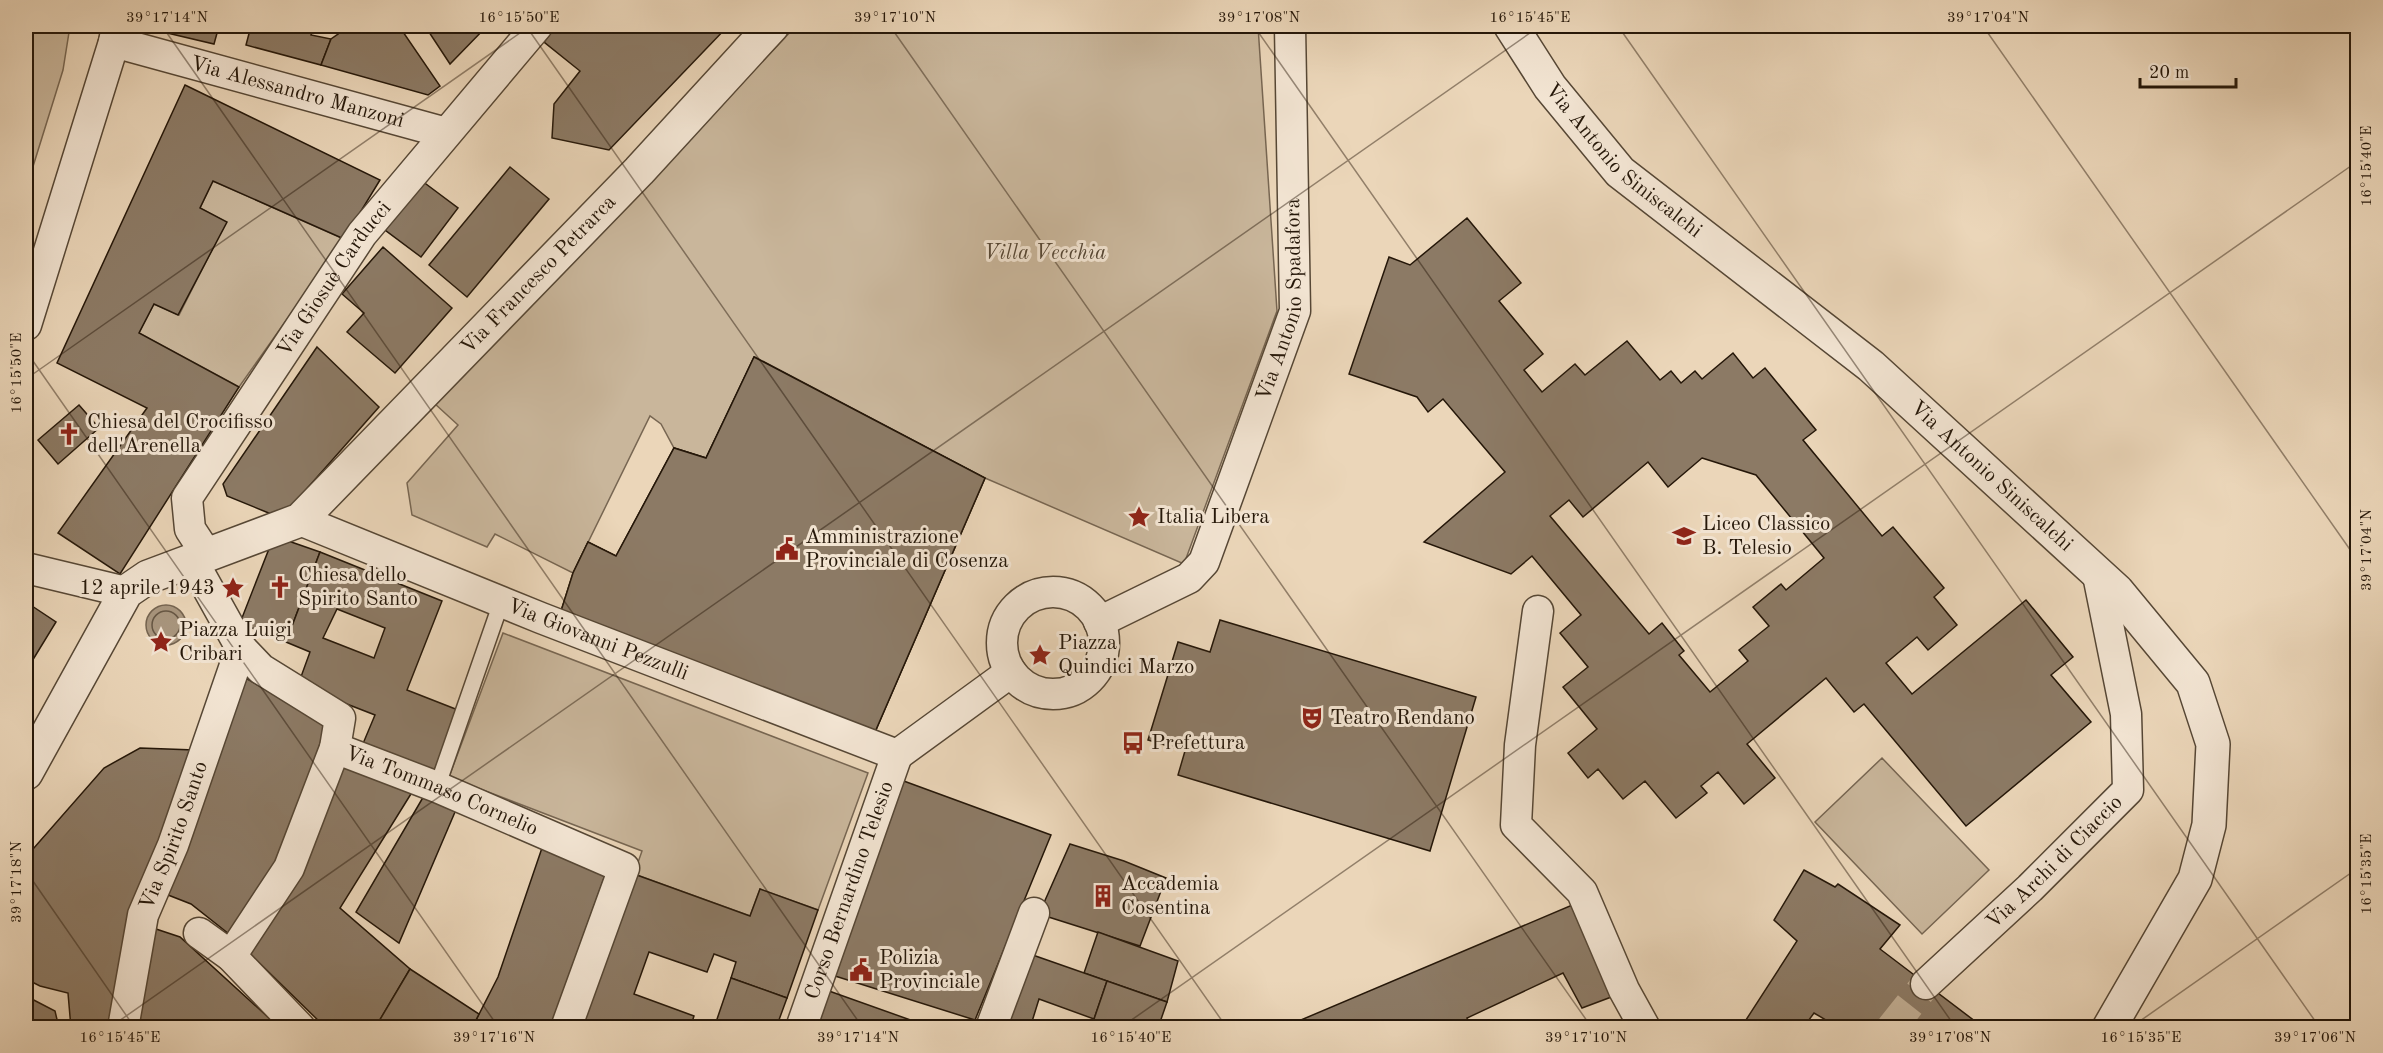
<svg xmlns="http://www.w3.org/2000/svg" width="2383" height="1053" viewBox="0 0 2383 1053" font-family="'Old Standard TT',serif">
	<rect width="100%" height="100%" fill="#ebd6b9"/>
	<filter id="stains"><feTurbulence type="fractalNoise" baseFrequency=".00333" numOctaves="4"/><feColorMatrix values="0 0 0 0 .2 0 0 0 0 .09 0 0 0 0 .02 0 0 0 .5 -.17"/></filter>
	<radialGradient id="worn" r=".72"><stop offset=".6" stop-color="#630" stop-opacity="0"/><stop offset="1" stop-color="#630" stop-opacity=".3"/></radialGradient>
	<g fill="#c9b69b" stroke="#776652" stroke-width="1.5">
		<path d="M26,26H70L63,70L26,189Z"/>
		<path d="M796,26H1258L1277,311L1184,564L985,478L755,357L706,458L674,448L661,424L650,416L573,573L495,534L487,547L412,515L407,483L458,425L434,403Z"/>
		<path d="M213,181L344,239L239,387L139,333L154,304L179,315L226,222L200,208Z"/>
		<path d="M503,633L868,773L818,910L760,889L750,916L634,874L642,851L449,777Z"/>
		<path d="M1882,758L1989,870L1922,934L1815,822Z"/>
	</g>
	<circle fill="#a8957d" stroke="#74634f" stroke-width="1.5" cx="166" cy="625" r="20"/>
	<g fill="none" stroke-linecap="round" stroke-linejoin="round">
		<circle stroke="#665643" stroke-width="1.5" cx="166" cy="625" r="14"/>
	</g>
	<g fill="#8c7a65" stroke="#251709" stroke-width="1.5" fill-rule="evenodd">
		<path d="M147,26H219L214,44L146,28Z"/>
		<path d="M251,26H314L311,35L331,39L321,65L246,45Z"/>
		<path d="M331,26H399L440,86L428,95L321,65L331,39L338,34Z"/>
		<path d="M425,26H487L450,64Z"/>
		<path d="M556,26H728L609,150L552,138L554,104L580,71L544,42Z"/>
		<path d="M185,85L380,180L344,239L213,181L200,208L227,222L178,315L154,304L139,333L239,387L120,574L58,533L147,408L57,363Z"/>
		<path d="M510,167L549,199L467,297L429,265Z"/>
		<path d="M418,178L458,208L421,257L381,227Z"/>
		<path d="M1467,218L1521,283L1499,301L1543,354L1524,370L1542,392L1575,364L1585,375L1627,341L1660,380L1671,371L1681,383L1695,371L1702,379L1733,353L1753,378L1765,368L1816,430L1803,440L1882,536L1893,527L1944,588L1934,597L1957,625L1928,650L1917,637L1886,663L1912,694L2026,600L2073,657L2051,675L2091,722L1966,826L1864,704L1854,712L1826,678L1747,744L1775,778L1744,804L1718,772L1701,786L1707,793L1676,818L1645,781L1623,799L1598,769L1588,778L1568,753L1597,729L1563,687L1588,667L1560,633L1581,615L1532,556L1511,574L1424,542L1505,472L1443,399L1428,412L1417,397L1349,374L1389,257L1410,265ZM1702,458L1756,475L1824,558L1786,590L1781,584L1753,607L1769,626L1739,650L1748,661L1710,692L1679,655L1684,651L1662,623L1649,634L1550,516L1569,500L1583,517L1648,462L1668,487Z"/>
		<path d="M383,247L452,308L395,373L347,332L364,313L342,294Z"/>
		<path d="M317,347L379,407L281,518L227,496L223,484Z"/>
		<path d="M754,357L985,478L872,739L561,611L573,573L588,542L616,556L674,448L706,458ZM729,480L883,556L856,606L812,590L793,629L682,578Z"/>
		<path d="M754,357L985,478L872,739L561,611L573,573L588,542L616,556L674,448L706,458Z"/>
		<path d="M79,405L99,428L58,464L38,440Z"/>
		<path d="M274,536L320,552L286,642L240,623Z"/>
		<path d="M320,552L442,601L407,690L458,710L433,774L362,746L375,715L298,685L310,652L286,642ZM337,609L385,628L374,658L323,638Z"/>
		<path d="M26,602L56,622L26,671Z"/>
		<path d="M1220,620L1476,697L1430,851L1178,775L1185,751L1148,740L1178,642L1210,652Z"/>
		<path d="M244,677L327,725L278,864L229,934L191,904L163,893Z"/>
		<path d="M140,748L194,750L125,935L109,1028H71L68,993L40,986L26,979V857L104,768Z"/>
		<path d="M344,761L414,789L340,908L410,969L375,1028H326L243,947Z"/>
		<path d="M901,780L1051,835L975,1020L835,976Z"/>
		<path d="M425,794L458,805L399,943L356,912Z"/>
		<path d="M1070,844L1124,861L1166,878L1140,946L1039,914Z"/>
		<path d="M543,845L607,870L550,1028H472L498,977Z"/>
		<path d="M1804,870L1835,887L1838,884L1900,925L1880,949L1984,1028H1826L1824,1026L1826,1020L1814,1013L1803,1028H1745L1744,1023L1797,941L1774,920Z"/>
		<path d="M634,874L750,916L760,889L818,910L787,998L731,978L736,962L714,954L707,972L649,952L634,994L694,1016L690,1028H579Z"/>
		<path d="M1577,903L1614,996L1582,1008L1563,973L1467,1018L1472,1028H1282Z"/>
		<path d="M153,928L180,937L280,1028H132Z"/>
		<path d="M1098,932L1178,961L1167,1002L1084,973Z"/>
		<path d="M1027,953L1107,981L1094,1019L1039,999L1030,1028H1000Z"/>
		<path d="M410,969L479,1014L472,1028H375Z"/>
		<path d="M731,978L787,998L776,1028H714Z"/>
		<path d="M1107,981L1167,1002L1158,1028H1091Z"/>
		<path d="M829,991L933,1028H817Z"/>
		<path d="M26,996L55,1011L59,1028H26Z"/>
	</g>
	<g fill="none" stroke-linecap="round" stroke-linejoin="round">
		<path stroke="#c3b096" stroke-width="30" stroke-dasharray="30 15" stroke-linecap="butt" d="M1891,1028L1926,984"/>
		<g stroke="#564735" stroke-width="18">
			<path id="service" d="M437,787L501,603"/>
		</g>
		<g stroke="#564735" stroke-width="33">
			<g id="minor">
				<path id="s1" d="M114,42L446,133"/>
				<path d="M26,325L114,42L117,26"/>
				<path id="s2" d="M300,520L541,618L897,755"/>
				<path id="s3" d="M207,555L190,529L187,498L362,234L537,26"/>
				<path id="s4" d="M192,560L241,648L261,669L340,718L335,748L437,787L624,868L566,1028"/>
				<path d="M26,568L126,592"/>
				<circle cx="1053" cy="643" r="51"/>
				<path d="M1538,611L1520,745L1516,825L1582,892L1624,990L1645,1028"/>
				<path id="s5" d="M1099,622L1189,578L1204,562L1295,311L1290,26"/>
				<path d="M897,755L1011,672"/>
				<path d="M199,933L231,956L300,1028"/>
				<path d="M231,956L289,868L335,748"/>
				<path id="s6" d="M1926,984L2030,888L2128,790L2126,714L2098,575"/>
				<path id="s7" d="M123,1028L143,915L173,845L241,648"/>
				<path id="s8" d="M801,1028L897,755"/>
				<path d="M991,1028L1034,913"/>
			</g>
		</g>
		<g stroke="#564735" stroke-width="36">
			<g id="tertiary">
				<path id="s9" d="M1511,26L1550,87L1620,172L1871,366L2117,591L2193,683L2213,744L2209,825L2195,879L2109,1028"/>
				<path id="s10" d="M26,773L126,592L148,577L300,520L639,171L772,26"/>
			</g>
		</g>
		<use href="#service" stroke="#f2e4d2" stroke-width="15"/>
		<use href="#minor" stroke="#f2e4d2" stroke-width="30"/>
		<use href="#tertiary" stroke="#f2e4d2" stroke-width="33"/>
	</g>
	<path fill="none" stroke="#251709" stroke-width="1.5" stroke-opacity="0.45" d="M162,26L863,1028M526,26L1227,1028M890,26L1592,1028M1254,26L1956,1028M1618,26L2320,1028M1983,26L2358,561M2347,26L2358,41M26,351L499,1028M26,379L530,26M26,871L135,1028M109,1028L1540,26M1120,1028L2358,161M2130,1028L2358,868"/>
	<defs>
		<g id="church-bare" transform="scale(1.8)"><path d="M-1.2-6h2.4v3.5h3.3v2.4h-3.3V6h-2.4V-.1h-3.3v-2.4h3.3Z" fill="#8f2418" stroke="#f2e4d2" stroke-width="2.5" paint-order="stroke"/></g>
		<g id="sight-bare" transform="scale(1.8)"><path d="M0-6L1.8-2.2L6-1.7L2.9 1.2L3.7 5.4L0 3.3L-3.7 5.4L-2.9 1.2L-6-1.7L-1.8-2.2Z" fill="#8f2418" stroke="#f2e4d2" stroke-width="2.5" paint-order="stroke"/></g>
		<g id="school-bare" transform="scale(1.8)"><path d="M0-5L7-2L0 1L-7-2ZM-4 1L0 2.5L4 1V4Q0 6-4 4Z" fill="#8f2418" stroke="#f2e4d2" stroke-width="2.5" paint-order="stroke"/></g>
		<g id="civic-bare" transform="scale(1.8)"><path d="M-.6-6.5H3V-4.5H.6V-3L4-1V1h2V6H-6V1h2V-1L-.6-3ZM-1.2 2.5V6h2.4V2.5Z" fill="#8f2418" stroke="#f2e4d2" stroke-width="2.5" paint-order="stroke"/></g>
		<g id="theatre-bare" transform="scale(1.8)"><path d="M-5-5.5Q0-4 5-5.5V0Q5 5 0 6Q-5 5-5 0ZM-3.3-2.5H-1v1.5H-3.3ZM1-2.5H3.3v1.5H1ZM-2.8 1Q0 5.5 2.8 1Z" fill="#8f2418" stroke="#f2e4d2" stroke-width="2.5" paint-order="stroke"/></g>
		<g id="bus-bare" transform="scale(1.8)"><path d="M-5-6H5V4H4V6H2V4H-2V6H-4V4H-5ZM-3.5-4V0h7V-4ZM-3.5 1.2v1.5H-2V1.2ZM2 1.2v1.5H3.5V1.2Z" fill="#8f2418" stroke="#f2e4d2" stroke-width="2.5" paint-order="stroke"/></g>
		<g id="building-bare" transform="scale(1.8)"><path d="M-4-6H4V6H1V3H-1V6H-4ZM-2.5-4.3h1.7v1.8h-1.7ZM.8-4.3h1.7v1.8H.8ZM-2.5-1h1.7V.8h-1.7ZM.8-1h1.7V.8H.8Z" fill="#8f2418" stroke="#f2e4d2" stroke-width="2.5" paint-order="stroke"/></g>
	</defs>
	<g fill-rule="evenodd">
		<use href="#church-bare" x="69" y="434"/>
		<use href="#sight-bare" x="1139" y="517"/>
		<use href="#school-bare" x="1684" y="536"/>
		<use href="#civic-bare" x="787" y="549"/>
		<use href="#church-bare" x="280" y="587"/>
		<use href="#sight-bare" x="233" y="588"/>
		<use href="#sight-bare" x="161" y="642"/>
		<use href="#sight-bare" x="1040" y="655"/>
		<use href="#theatre-bare" x="1312" y="718"/>
		<use href="#bus-bare" x="1133" y="743"/>
		<use href="#building-bare" x="1103" y="896"/>
		<use href="#civic-bare" x="861" y="970"/>
	</g>
	<g text-anchor="middle" dominant-baseline="central" stroke-width="6" stroke-linejoin="round" paint-order="stroke">
		<g font-size="21" fill="#251709" stroke="#f2e4d2">
			<text stroke="none"><textPath href="#s1" startOffset="190">Via Alessandro Manzoni</textPath></text>
			<text stroke="none"><textPath href="#s9" startOffset="177">Via Antonio Siniscalchi</textPath></text>
			<text stroke="none"><textPath href="#s10" startOffset="738">Via Francesco Petrarca</textPath></text>
			<text stroke="none"><textPath href="#s3" startOffset="326">Via Giosuè Carducci</textPath></text>
			<text stroke="none"><textPath href="#s5" startOffset="398">Via Antonio Spadafora</textPath></text>
			<text stroke="none"><textPath href="#s9" startOffset="663">Via Antonio Siniscalchi</textPath></text>
			<text stroke="none"><textPath href="#s2" startOffset="321">Via Giovanni Pezzulli</textPath></text>
			<text stroke="none"><textPath href="#s4" startOffset="368">Via Tommaso Cornelio</textPath></text>
			<text stroke="none"><textPath href="#s7" startOffset="200">Via Spirito Santo</textPath></text>
			<text stroke="none"><textPath href="#s6" startOffset="177">Via Archi di Ciaccio</textPath></text>
			<text stroke="none"><textPath href="#s8" startOffset="146">Corso Bernardino Telesio</textPath></text>
		</g>
		<g font-size="21" font-style="italic" fill="#564735" stroke="#f2e4d2">
			<text x="1045" y="253">Villa Vecchia</text>
		</g>
		<g font-size="21" fill="#251709" stroke="#f2e4d2" text-anchor="start">
			<text x="87" y="422">Chiesa del Crocifisso<tspan x="87" dy="24">dell'Arenella</tspan></text>
			<text x="1157" y="517">Italia Libera</text>
			<text x="1702" y="524">Liceo Classico<tspan x="1702" dy="24">B. Telesio</tspan></text>
			<text x="805" y="537">Amministrazione<tspan x="805" dy="24">Provinciale di Cosenza</tspan></text>
			<text x="298" y="575">Chiesa dello<tspan x="298" dy="24">Spirito Santo</tspan></text>
			<text x="215" y="588" text-anchor="end">12 aprile 1943</text>
			<text x="179" y="630">Piazza Luigi<tspan x="179" dy="24">Cribari</tspan></text>
			<text x="1058" y="643">Piazza<tspan x="1058" dy="24">Quindici Marzo</tspan></text>
			<text x="1330" y="718">Teatro Rendano</text>
			<text x="1151" y="743">Prefettura</text>
			<text x="1121" y="884">Accademia<tspan x="1121" dy="24">Cosentina</tspan></text>
			<text x="879" y="958">Polizia<tspan x="879" dy="24">Provinciale</tspan></text>
		</g>
	</g>
	<rect width="2383" height="1053" fill="none" stroke="#ebd6b9" stroke-width="66"/>
	<path d="M2140 78v9h96v-9" fill="none" stroke="#251709" stroke-width="3"/>
	<text x="2149" y="78" font-size="18" fill="#251709" stroke="#f2e4d2" stroke-width="4.5" paint-order="stroke">20 m</text>
	<rect x="33" y="33" width="2317" height="987" fill="none" stroke="#251709" stroke-width="2"/>
	<g font-size="15" text-anchor="middle" fill="#251709">
		<text x="167" y="22">39°17'14"N</text>
		<text x="519" y="22">16°15'50"E</text>
		<text x="895" y="22">39°17'10"N</text>
		<text x="1259" y="22">39°17'08"N</text>
		<text x="1530" y="22">16°15'45"E</text>
		<text x="1988" y="22">39°17'04"N</text>
		<text transform="translate(2366 166) rotate(-90)" y="5">16°15'40"E</text>
		<text transform="translate(16 373) rotate(-90)" y="5">16°15'50"E</text>
		<text transform="translate(2366 550) rotate(-90)" y="5">39°17'04"N</text>
		<text transform="translate(2366 874) rotate(-90)" y="5">16°15'35"E</text>
		<text transform="translate(16 882) rotate(-90)" y="5">39°17'18"N</text>
		<text x="120" y="1042">16°15'45"E</text>
		<text x="494" y="1042">39°17'16"N</text>
		<text x="858" y="1042">39°17'14"N</text>
		<text x="1131" y="1042">16°15'40"E</text>
		<text x="1586" y="1042">39°17'10"N</text>
		<text x="1950" y="1042">39°17'08"N</text>
		<text x="2141" y="1042">16°15'35"E</text>
		<text x="2315" y="1042">39°17'06"N</text>
	</g>
	<rect width="100%" height="100%" filter="url(#stains)"/>
	<rect width="100%" height="100%" fill="url(#worn)"/>
</svg>
